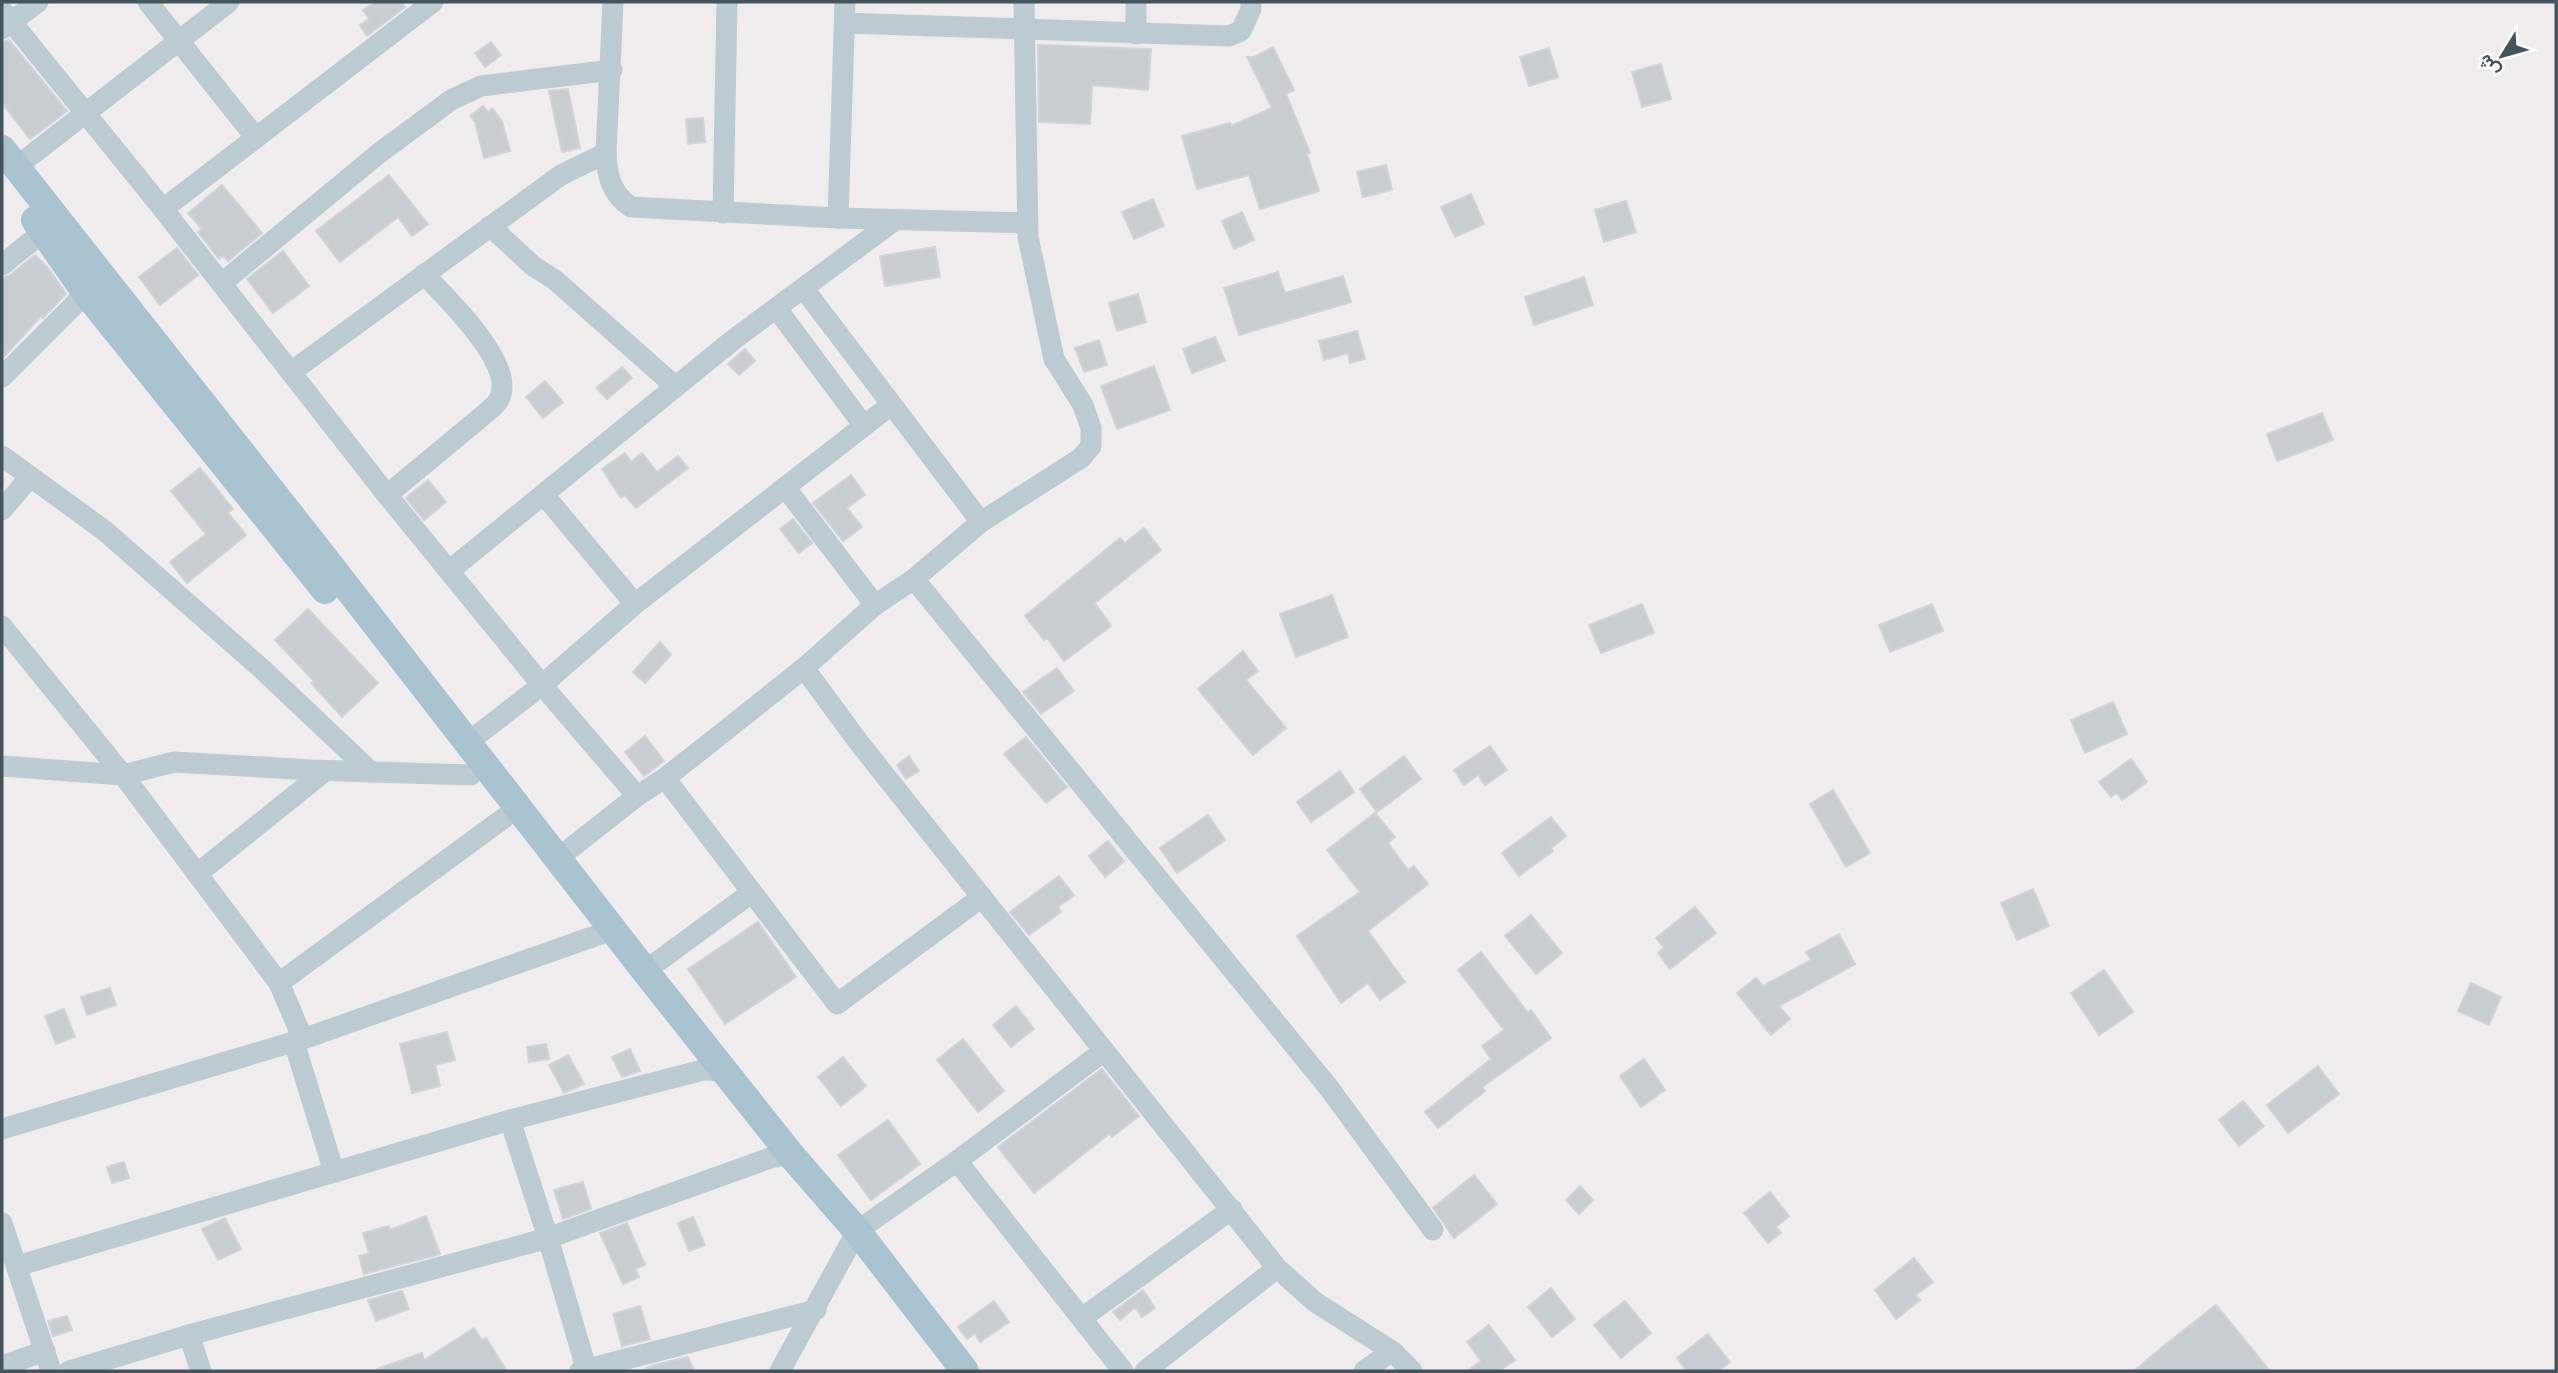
<svg xmlns="http://www.w3.org/2000/svg" width="2558" height="1373" viewBox="0 0 2558 1373" font-family="'Titillium Web',Vazirmatn,sans-serif">
	<rect width="100%" height="100%" fill="#f0eced"/>
	<g fill="#c8cdd2" stroke="#d0d4d9" stroke-width="2">
		<path d="M375,2H401L405,7L367,36L360,25L369,19L363,10Z"/>
		<path d="M9,40L67,111L30,139L2,103V42Z"/>
		<path d="M491,42L501,55L485,67L475,53Z"/>
		<path d="M1038,45L1151,49L1148,90L1092,85L1090,124L1039,122Z"/>
		<path d="M1273,47L1294,90L1286,94L1310,153L1307,154L1319,191L1260,209L1249,175L1197,189L1182,136L1230,123L1231,126L1272,108L1247,57H1254Z"/>
		<path d="M1549,48L1558,77L1529,86L1520,57Z"/>
		<path d="M1661,64L1671,99L1642,107L1632,72Z"/>
		<path d="M568,89L580,148L562,152L549,91Z"/>
		<path d="M483,106L488,112L492,108L502,121L510,151L484,158L475,122L470,116Z"/>
		<path d="M703,118L705,142L688,144L686,119Z"/>
		<path d="M1386,165L1392,190L1363,197L1357,172Z"/>
		<path d="M389,175L428,224L412,236L398,217L340,262L316,231Z"/>
		<path d="M222,185L262,233L228,261L224,256L219,259L198,232L202,229L188,213Z"/>
		<path d="M1471,194L1484,224L1455,237L1441,207Z"/>
		<path d="M1153,199L1164,226L1134,239L1122,212Z"/>
		<path d="M1626,201L1636,232L1604,242L1595,210Z"/>
		<path d="M1242,212L1254,240L1234,249L1222,221Z"/>
		<path d="M935,247L940,277L885,286L880,256Z"/>
		<path d="M177,248L198,275L160,305L139,277Z"/>
		<path d="M283,251L309,286L273,313L247,279Z"/>
		<path d="M35,255L48,268L66,294L43,318L41,316L2,359V278L10,275Z"/>
		<path d="M1278,272L1285,293L1343,276L1351,302L1239,335L1224,288Z"/>
		<path d="M1584,277L1593,305L1534,325L1525,297Z"/>
		<path d="M1138,294L1146,322L1117,331L1109,303Z"/>
		<path d="M1357,331L1365,359L1350,363L1348,353L1324,360L1319,341Z"/>
		<path d="M1215,337L1225,361L1192,373L1183,349Z"/>
		<path d="M1099,340L1107,365L1084,372L1075,348Z"/>
		<path d="M745,349L755,361L739,375L728,364Z"/>
		<path d="M1154,366L1170,410L1117,429L1101,386Z"/>
		<path d="M622,367L632,378L607,399L596,388Z"/>
		<path d="M545,381L563,402L543,418L526,397Z"/>
		<path d="M2322,413L2333,440L2277,461L2267,434Z"/>
		<path d="M625,453L631,462L642,453L657,472L678,456L688,468L636,508L625,495L621,498L602,469Z"/>
		<path d="M200,468L233,509L228,513L246,535L187,583L170,562L206,534L171,491Z"/>
		<path d="M851,475L865,495L847,508L862,527L843,541L813,503Z"/>
		<path d="M428,480L446,502L424,520L406,498Z"/>
		<path d="M793,519L812,543L799,553L780,529Z"/>
		<path d="M1144,528L1161,550L1095,603L1111,626L1064,661L1047,638L1044,640L1025,616L1120,538L1125,543Z"/>
		<path d="M1332,595L1348,637L1296,657L1280,614Z"/>
		<path d="M1642,604L1654,633L1601,653L1589,625Z"/>
		<path d="M1932,604L1943,631L1890,652L1879,625Z"/>
		<path d="M308,609L378,683L342,717L311,683L314,681L275,640Z"/>
		<path d="M660,642L671,655L645,683L633,672Z"/>
		<path d="M1243,651L1258,671L1246,680L1286,728L1253,755L1198,689Z"/>
		<path d="M1057,668L1074,691L1041,714L1023,692Z"/>
		<path d="M2113,702L2127,734L2085,753L2071,720Z"/>
		<path d="M645,736L664,761L644,776L625,752Z"/>
		<path d="M1026,737L1067,787L1046,803L1004,754Z"/>
		<path d="M1490,746L1507,770L1485,785L1478,775L1464,785L1454,770Z"/>
		<path d="M909,756L919,771L906,779L897,765Z"/>
		<path d="M1404,756L1421,779L1377,812L1360,789Z"/>
		<path d="M2131,759L2147,782L2122,800L2117,793L2111,797L2099,782Z"/>
		<path d="M1340,771L1354,792L1311,822L1297,802Z"/>
		<path d="M1833,790L1870,853L1846,867L1810,804Z"/>
		<path d="M1375,813L1395,837L1388,843L1408,870L1414,866L1428,884L1368,931L1405,982L1380,1000L1368,983L1341,1003L1297,936L1360,892L1327,850Z"/>
		<path d="M1208,815L1225,840L1177,873L1160,848Z"/>
		<path d="M1551,817L1566,836L1551,848L1553,851L1519,876L1502,853Z"/>
		<path d="M1108,841L1124,861L1105,877L1089,856Z"/>
		<path d="M1059,876L1074,895L1058,907L1061,912L1029,935L1010,912Z"/>
		<path d="M2033,889L2049,926L2017,940L2001,903Z"/>
		<path d="M1695,907L1716,933L1670,969L1658,953L1664,948L1656,938Z"/>
		<path d="M1531,915L1562,953L1536,974L1505,936Z"/>
		<path d="M758,922L796,977L725,1024L688,969Z"/>
		<path d="M1839,934L1855,964L1779,1006L1790,1019L1771,1035L1737,993L1756,978L1763,986L1811,960L1806,952Z"/>
		<path d="M1481,952L1528,1013L1531,1010L1551,1038L1482,1087L1485,1091L1438,1128L1425,1112L1491,1059L1482,1046L1504,1030L1458,970Z"/>
		<path d="M2104,970L2133,1012L2099,1035L2071,993Z"/>
		<path d="M2471,983L2501,997L2489,1025L2458,1011Z"/>
		<path d="M110,988L116,1005L87,1015L81,997Z"/>
		<path d="M1016,1006L1034,1029L1011,1047L993,1025Z"/>
		<path d="M64,1009L75,1037L56,1044L45,1016Z"/>
		<path d="M447,1032L455,1060L435,1065L440,1086L412,1093L400,1044Z"/>
		<path d="M963,1039L1004,1091L978,1112L937,1060Z"/>
		<path d="M546,1044L549,1059L529,1062L527,1047Z"/>
		<path d="M630,1049L640,1071L622,1077L612,1057Z"/>
		<path d="M568,1055L584,1084L564,1093L549,1065Z"/>
		<path d="M843,1057L866,1086L841,1106L818,1077Z"/>
		<path d="M1644,1059L1665,1090L1641,1107L1620,1076Z"/>
		<path d="M2318,1066L2339,1094L2288,1133L2267,1105Z"/>
		<path d="M1102,1069L1139,1116L1112,1137L1109,1134L1034,1193L998,1147Z"/>
		<path d="M2243,1101L2264,1126L2239,1146L2219,1120Z"/>
		<path d="M888,1120L920,1164L871,1200L838,1155Z"/>
		<path d="M124,1162L129,1178L112,1183L107,1167Z"/>
		<path d="M1474,1175L1497,1204L1454,1238L1433,1208Z"/>
		<path d="M583,1182L591,1209L563,1219L554,1190Z"/>
		<path d="M1580,1186L1593,1200L1579,1214L1566,1200Z"/>
		<path d="M1770,1192L1789,1216L1776,1227L1781,1233L1768,1243L1744,1213Z"/>
		<path d="M426,1216L440,1254L364,1274L359,1256L369,1253L363,1233L389,1226L390,1230Z"/>
		<path d="M693,1217L705,1245L689,1251L678,1223Z"/>
		<path d="M225,1218L241,1249L218,1260L202,1229Z"/>
		<path d="M627,1223L645,1265L635,1269L639,1277L623,1284L600,1233Z"/>
		<path d="M1914,1258L1933,1282L1916,1295L1920,1300L1896,1319L1875,1290Z"/>
		<path d="M1551,1288L1575,1319L1552,1337L1528,1307Z"/>
		<path d="M1143,1290L1155,1308L1142,1317L1135,1307L1120,1320L1113,1312Z"/>
		<path d="M402,1291L409,1309L376,1321L368,1300Z"/>
		<path d="M994,1301L1009,1322L980,1342L975,1333L967,1339L958,1327Z"/>
		<path d="M1625,1301L1651,1333L1621,1358L1594,1325Z"/>
		<path d="M2216,1305L2270,1371H2134L2160,1349Z"/>
		<path d="M640,1306L650,1339L622,1346L613,1314Z"/>
		<path d="M67,1316L72,1330L53,1336L48,1321Z"/>
		<path d="M1489,1325L1515,1360L1499,1371H1467L1481,1361L1467,1342Z"/>
		<path d="M474,1328L482,1340L486,1338L507,1371H377V1369L422,1353L424,1360Z"/>
		<path d="M1708,1334L1730,1362L1718,1371H1687L1677,1358Z"/>
		<path d="M688,1357L694,1371H641L654,1365Z"/>
	</g>
	<g fill="none" stroke-linecap="round" stroke-linejoin="round">
		<g stroke="#bbcbd1" stroke-width="21">
			<path d="M148,2L256,138"/>
			<path d="M613,2L606,153C607,175 611,194 631,207L838,218L1027,223"/>
			<path d="M2,10L163,209L433,2"/>
			<path d="M845,23L1229,36L1241,31L1251,9V2"/>
			<path d="M2,29L38,2"/>
			<path d="M1136,34V2"/>
			<path d="M16,167L229,2"/>
			<path d="M163,209L387,495L542,685L637,796"/>
			<path d="M723,213L727,2"/>
			<path d="M838,218L845,2"/>
			<path d="M490,226L533,266L555,280L676,387"/>
			<path d="M2,265L44,231"/>
			<path d="M222,283L378,154L451,100L481,86L612,70"/>
			<path d="M804,289L981,522"/>
			<path d="M777,309L864,426"/>
			<path d="M291,372L561,175L606,153"/>
			<path d="M2,377L86,293"/>
			<path d="M2,456L105,531L263,670L371,772"/>
			<path d="M785,487L875,605"/>
			<path d="M387,495L486,413C489,410 495,406 498,401C520,367 446,298 424,274"/>
			<path d="M544,495L635,604"/>
			<path d="M2,510L30,477"/>
			<path d="M449,571L733,340L895,220"/>
			<path d="M914,579L1329,1088L1433,1230"/>
			<path d="M2,626L123,775L174,762L312,770L471,775"/>
			<path d="M804,668L860,744L1277,1268L1315,1302L1392,1351L1412,1371"/>
			<path d="M467,743L542,685L635,604L891,405"/>
			<path d="M2,766L123,775L279,983L303,1039"/>
			<path d="M665,778L837,1004L982,897"/>
			<path d="M557,859L637,796L665,778L711,742L804,668L875,605L914,579L981,522L1081,458L1091,446V428L1083,405L1054,359L1028,237L1024,2"/>
			<path d="M197,874L325,771"/>
			<path d="M645,971L751,893"/>
			<path d="M279,983L504,818"/>
			<path d="M294,1042L334,1172"/>
			<path d="M510,1120L548,1238L587,1371"/>
			<path d="M2,1129L303,1039L612,930"/>
			<path d="M957,1161L1123,1371"/>
			<path d="M2,1223L51,1371"/>
			<path d="M17,1266L510,1120L703,1070L723,1071"/>
			<path d="M1082,1318L1232,1209"/>
			<path d="M189,1335L201,1371"/>
			<path d="M2,1366L45,1351"/>
			<path d="M69,1371L189,1335L548,1238L773,1157L791,1155"/>
			<path d="M580,1371L816,1310"/>
			<path d="M780,1371L857,1231L957,1161L1104,1051"/>
			<path d="M1145,1371L1277,1268"/>
			<path d="M1364,1371L1392,1351"/>
		</g>
		<g stroke="#a9c2d0" stroke-width="28">
			<path d="M2,149L311,541L645,971L791,1155L857,1231L965,1371"/>
			<path d="M35,220L86,293L325,590"/>
		</g>
	</g>
	<rect width="2558" height="1373" fill="none" stroke="#43545c" stroke-width="7"/>
	<g transform="translate(2502 56) rotate(233)" stroke="#ffffff" stroke-width="5" paint-order="stroke">
	<path d="M0-5L12 26L0 18L-12 26Z" fill="#43545c"/>
	<text y="-10" font-size="19" font-weight="bold" text-anchor="middle" fill="#43545c">ش</text>
	</g>
</svg>
